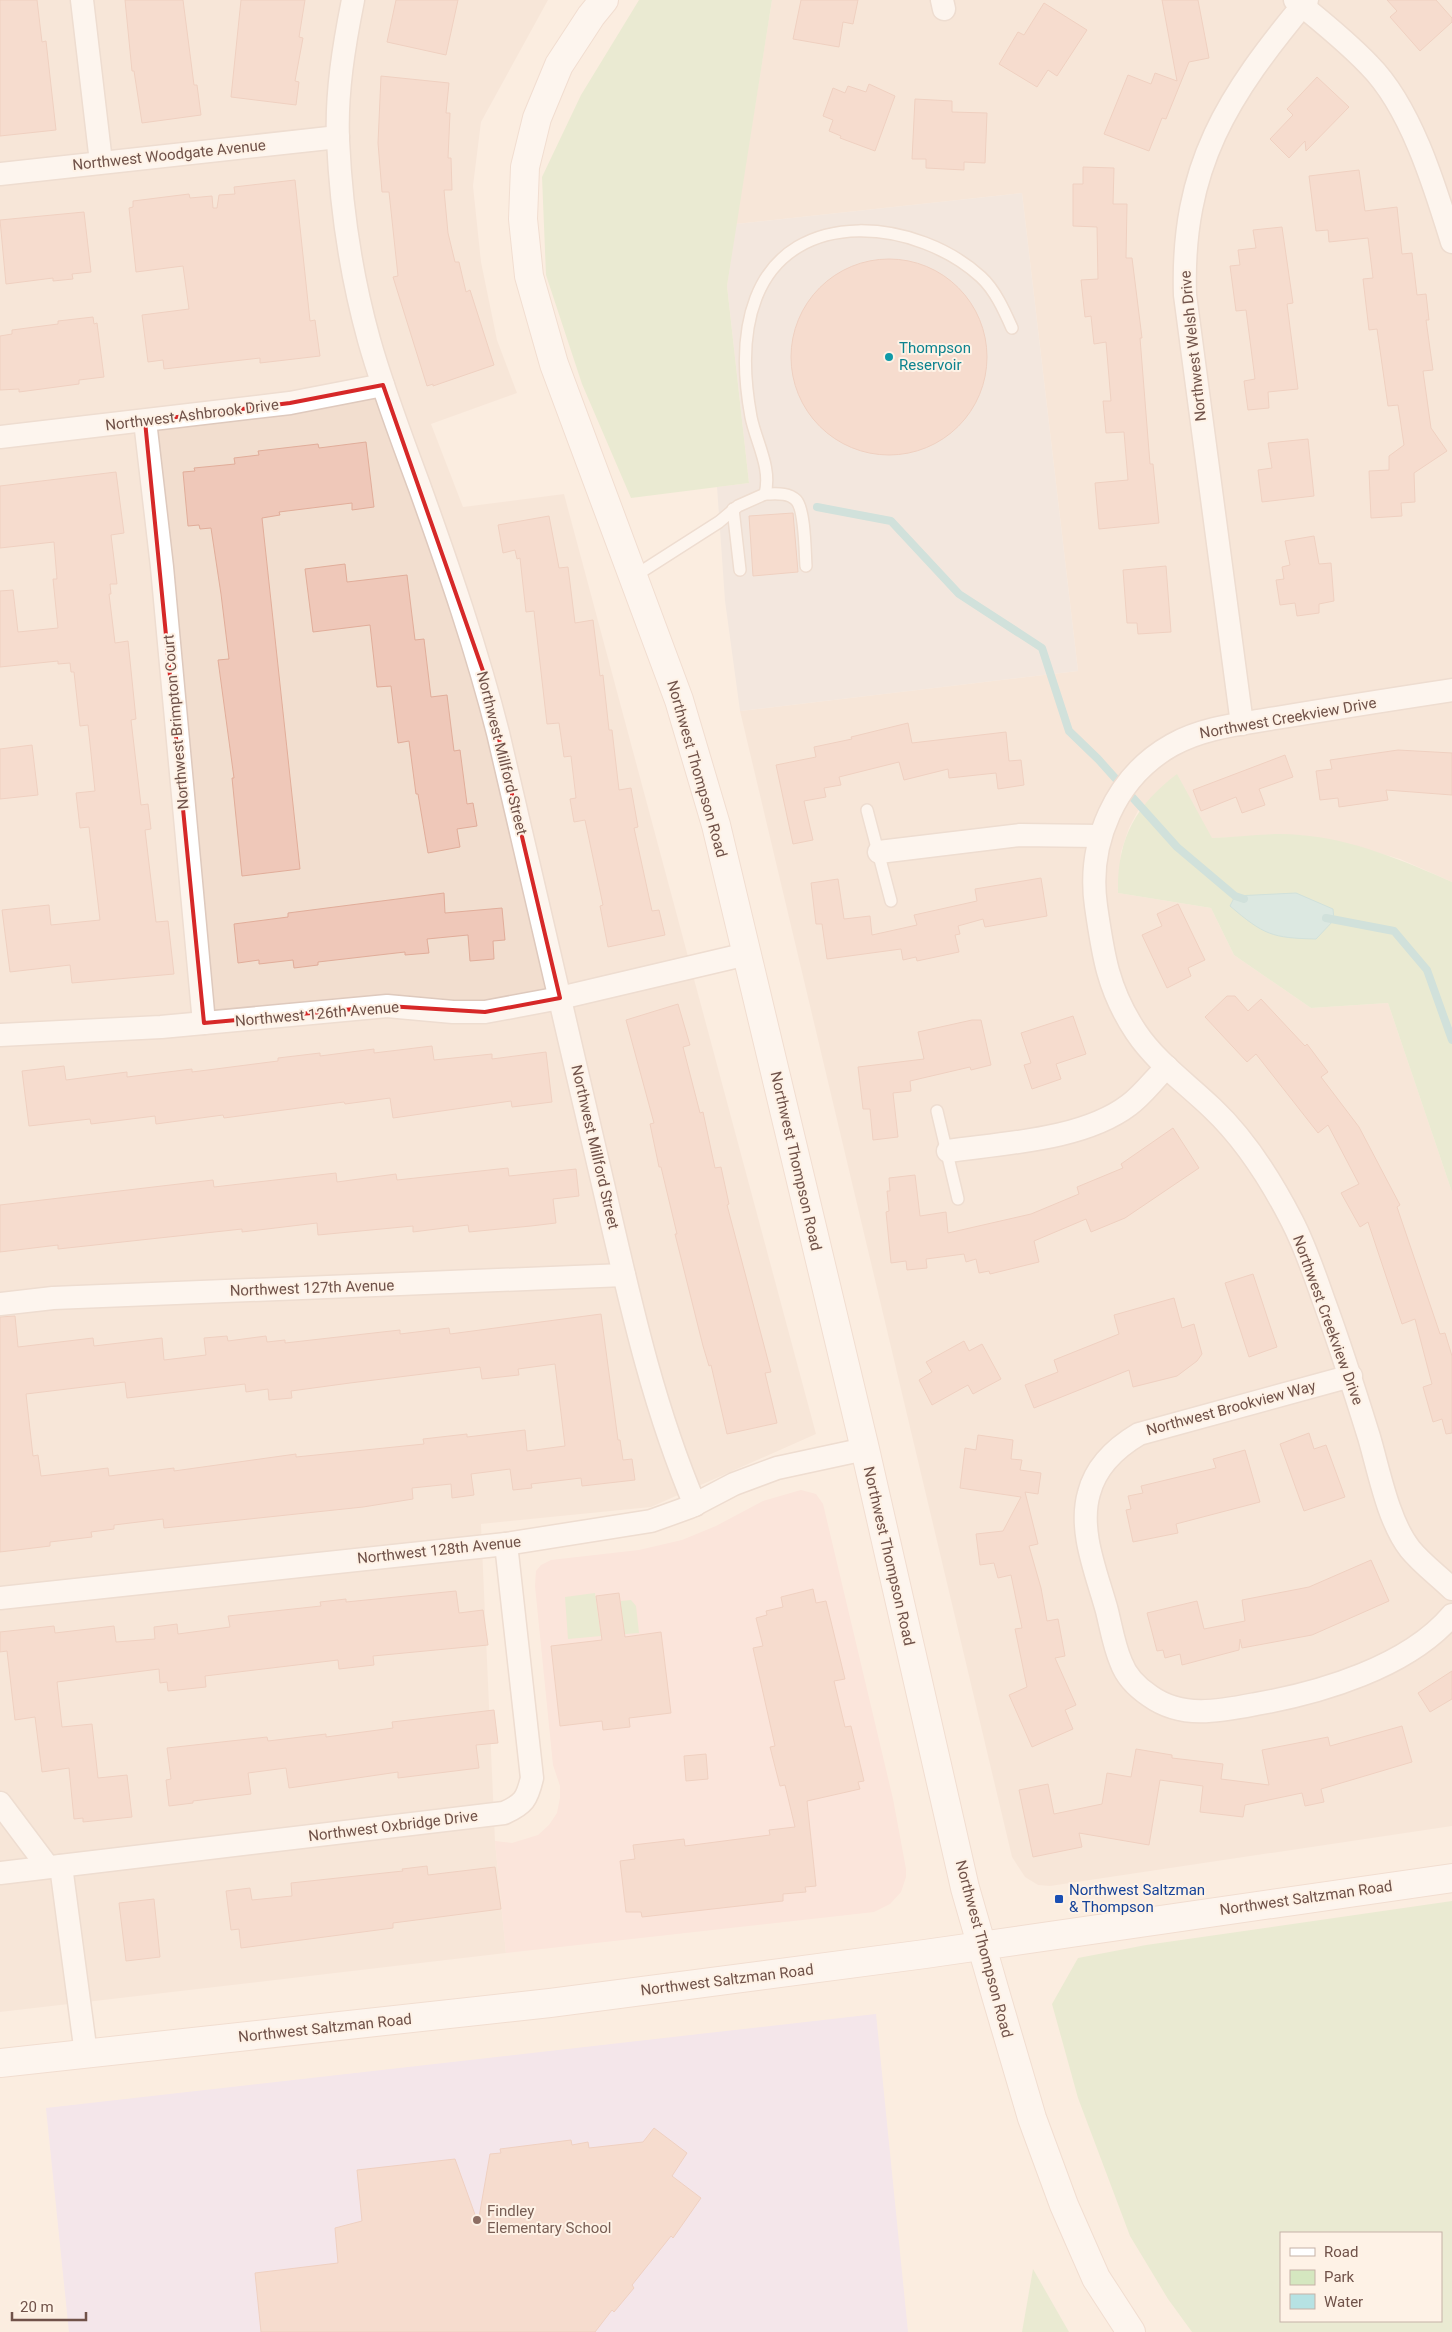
<svg xmlns="http://www.w3.org/2000/svg" width="1452" height="2332" viewBox="0 0 1452 2332" font-family="Roboto,sans-serif">
	<rect width="100%" height="100%" fill="#fbede0"/>
	<g fill="#f2decf">
		<path d="M0,0H548L481,122L473,186L481,262L497,340L517,393L431,424L463,507L564,494L816,1434L651,1507L481,1524L495,1841L506,1953L0,2012Z"/>
		<path d="M772,0H1452V882L1400,859L1343,843L1299,835L1212,838L1139,809L1129,828L1121,852L1118,893L1211,908L1234,955L1311,1008L1388,1003L1452,1192V1826L1050,1886L1038,1885L1025,1877L1012,1857L740,711L1078,671L1022,193L736,224Z"/>
	</g>
	<path fill="#fbdbd4" d="M801,1490L816,1494L823,1504L893,1799L906,1869V1877L901,1892L890,1904L874,1912L506,1953L495,1841L512,1843L538,1835L549,1825L557,1813L560,1798V1786L553,1765L535,1586L536,1571L541,1565L551,1560L639,1550L682,1540L716,1526L763,1501Z"/>
	<path fill="#e9e1dc" d="M1022,193L1078,671L740,711L725,601L717,487L749,483L727,286L736,224Z"/>
	<path fill="#eaddf7" d="M876,2014L908,2332H69L46,2108Z"/>
	<g fill="#d5e7c0" fill-rule="evenodd">
		<path d="M639,0H772L727,286L749,483L631,498L582,384L546,275L542,177L581,95Z"/>
		<path d="M1177,774L1212,838C1240,837 1271,832 1300,835C1353,839 1404,861 1452,882V1192L1388,1003L1311,1008L1234,955L1211,908L1118,893C1117,839 1135,806 1177,774Z"/>
		<path d="M595,1593L601,1636L568,1639L565,1597Z"/>
		<path d="M631,1600L636,1606L639,1633L613,1635L610,1607L621,1606V1601Z"/>
		<path d="M1452,1901V2332H1192L1168,2299L1130,2236L1078,2098L1052,2004L1078,1958L1146,1945ZM1281,2233H1441V2321H1281Z"/>
		<path d="M1033,2269L1069,2332H1022Z"/>
	</g>
	<path fill="#b6e2e3" stroke="#9dd2d4" d="M1296,893L1333,909L1334,920L1316,939C1272,938 1264,935 1230,906L1235,896Z"/>
	<g fill="none" stroke-linecap="round" stroke-linejoin="round">
		<g stroke="#9dd2d4" stroke-width="8">
			<path d="M817,507L891,521L959,594L1042,648L1069,731L1098,759L1177,847L1235,896L1244,899"/>
			<path d="M1326,918L1394,931L1427,970L1452,1040"/>
		</g>
	</g>
	<g fill="#efc8b9" stroke="#e1ad9a" fill-rule="evenodd">
		<path d="M0,0H37L42,42L46,41L56,130L0,136Z"/>
		<path d="M125,0H183L194,85H197L201,115L142,123L134,71H132Z"/>
		<path d="M241,0H305L299,37L303,38L295,81L299,82L296,105L231,97Z"/>
		<path d="M396,0H458L446,55L387,42Z"/>
		<path d="M801,0H858L853,24L843,22L839,47L793,39Z"/>
		<path d="M1162,0H1198L1209,58L1189,62L1166,119L1162,118L1149,151L1104,134L1128,75L1151,84L1155,73L1177,81Z"/>
		<path d="M1387,0H1436L1452,18V22L1420,51L1390,17L1397,11Z"/>
		<path d="M1044,3L1087,30L1057,76L1048,70L1037,87L999,64L1018,32L1024,35Z"/>
		<path d="M381,76L449,83L446,113H450L448,158H451L452,190H444L448,233L455,262H459L466,292L470,290L494,365L433,386V384L427,386L393,277L398,276L389,192H382L378,143Z"/>
		<path d="M1317,77L1349,107L1306,151L1305,141L1289,158L1270,139L1293,115L1287,109Z"/>
		<path d="M869,84L895,96L875,151L840,138L841,136L829,131L833,120L823,116L833,88L845,93L848,86L866,92Z"/>
		<path d="M915,99L952,101V112L987,113L985,163L964,162V170L926,168V159H912Z"/>
		<path d="M1083,167L1114,168L1113,204H1127L1126,258H1132L1142,338H1140L1150,464H1153L1159,523L1099,529L1095,483L1128,480L1124,432L1106,433L1103,401H1111L1106,342L1094,344L1091,316L1085,317L1081,280L1098,279L1097,227L1073,226V184H1083Z"/>
		<path d="M1359,170L1365,211L1397,207L1402,254L1412,253L1417,295L1426,294L1429,320H1426L1433,370L1423,371L1431,428L1447,451L1414,473L1415,502L1401,503L1402,516L1371,518L1369,471L1389,470V456L1404,445L1398,405L1388,406L1377,329L1369,330L1363,279L1373,278L1368,238L1329,242L1328,230L1316,231L1309,176Z"/>
		<path d="M295,180L310,321L315,320L320,356L260,363V358L164,369L163,360L148,362L142,315L189,309L183,266L136,272L129,208L133,207V201L189,194L190,198L212,196L213,208H217L219,195L235,194L234,187Z"/>
		<path d="M84,212L91,272L72,274L73,279L53,281V278L6,284L0,220Z"/>
		<path d="M1282,227L1293,303L1287,304L1298,389L1268,392L1269,408L1248,410L1244,381L1255,379L1246,310L1236,311L1230,266L1240,265L1238,250L1256,248L1253,230Z"/>
		<circle cx="889" cy="357" r="98"/>
		<path d="M93,317L94,324L97,323L104,377L79,380V384L19,392V389L0,390V336L12,334V330L58,324V321Z"/>
		<path d="M1308,439L1314,496L1262,502L1258,470L1272,468L1268,443Z"/>
		<path d="M366,442L374,507L352,510V503L279,512L280,515L262,518L300,869L242,876L232,778H234L218,660L229,659L221,594L211,528L200,529L199,525L188,526L183,472L195,471L194,468L235,464L234,458L259,455L258,451L318,444L319,448Z"/>
		<path d="M116,472L124,533L111,535L117,584H110L111,594H109L115,643L128,641L136,719L131,720L141,805L148,804L151,829L145,830L156,922L168,921L174,974L72,983L70,965L10,972L2,910L49,905L51,925L100,920L89,827L80,828L76,793L95,791L88,725L80,726L74,672H71L70,663L58,664V661L0,667V591L13,590L18,632L58,628L53,579H57L54,542L0,548V486Z"/>
		<path d="M793,513L798,572L753,576L749,516Z"/>
		<path d="M549,516L559,568L568,567L575,623L593,620L600,676L603,675L609,730H612L619,790L631,788L638,827L634,828L652,911L659,910L665,935L608,947L600,906L603,905L585,820L574,822L570,799L576,798L571,756L564,757L559,723L547,724L534,611L526,612L520,558L517,559L515,550L503,553L498,525Z"/>
		<path d="M1314,536L1319,564L1331,563L1334,601L1319,604V613L1297,616L1295,603L1280,605L1276,580L1284,579L1282,567L1290,565L1285,541Z"/>
		<path d="M345,564L347,582L407,575L415,640L424,639L431,697L447,695L454,751L460,750L467,804L473,803L477,826L457,829L460,847L428,853L418,794H416L409,741L398,743L391,686L377,687L370,625L313,632L305,569Z"/>
		<path d="M1166,566L1171,632L1138,634L1137,623H1127L1123,570Z"/>
		<path d="M908,723L912,743L1006,732L1009,761L1021,760L1024,785L998,789L996,773L949,778L948,769L904,780L899,762L839,777L841,785L824,788L826,797L804,801L813,840L793,844L776,765L816,757L814,747L852,739L851,737Z"/>
		<path d="M32,745L38,795L0,799V749Z"/>
		<path d="M1398,750L1452,753V795L1386,790L1388,800L1339,807L1338,798L1320,800L1316,771L1332,769L1330,760Z"/>
		<path d="M1285,755L1293,777L1259,789L1265,805L1242,813L1236,797L1201,811L1193,790Z"/>
		<path d="M1041,878L1047,916L985,927L983,919L958,926L960,934L955,935L959,952L917,961L916,957L903,960L901,949L827,959L822,924H816L811,883L838,879L844,919L870,916L872,935L917,925L914,915L977,901L975,889Z"/>
		<path d="M444,893L445,913L502,908L505,940L493,941L494,959L470,961L468,935L427,939L429,953L405,955V952L318,962V965L294,968L293,960L259,964V960L238,963L234,924L288,917V913Z"/>
		<path d="M1178,904L1205,960L1188,968L1191,976L1167,988L1142,935L1162,926L1157,914Z"/>
		<path d="M1227,996H1235L1248,1011L1261,999L1305,1046L1307,1044L1328,1072L1321,1077L1359,1127L1400,1205L1397,1207L1440,1334L1445,1333L1452,1356V1433L1446,1434L1442,1419L1433,1422L1423,1387L1432,1384L1415,1319L1402,1324L1368,1222L1360,1227L1341,1193L1359,1184L1328,1125L1318,1133L1256,1054L1247,1062L1205,1017Z"/>
		<path d="M678,1004L690,1045L683,1047L700,1113L703,1112L715,1168L721,1167L729,1204L727,1205L771,1372L765,1373L777,1423L727,1434L711,1365L709,1366L703,1346L675,1234H677L661,1167H659L650,1124L654,1123L626,1020Z"/>
		<path d="M1073,1016L1086,1054L1056,1064L1061,1079L1032,1089L1024,1065L1031,1063L1021,1033Z"/>
		<path d="M972,1020H981L991,1065L971,1070L970,1067L910,1081L911,1091L893,1093L898,1137L873,1140L870,1109H863L858,1067L924,1059L918,1032Z"/>
		<path d="M432,1046L434,1060L492,1054V1059L546,1052L552,1102L512,1107L511,1101L393,1118L390,1098L345,1104L344,1102L224,1118L223,1115L156,1124L155,1116L91,1124L90,1119L29,1126L22,1071L64,1066L66,1080L127,1072V1077L192,1069V1072L278,1061V1058L320,1053V1056L374,1049V1053Z"/>
		<path d="M1173,1128L1199,1168L1125,1218L1091,1232L1086,1219L1034,1241L1039,1262L990,1274L989,1271L979,1273L976,1259L966,1262L964,1254L926,1259L927,1268L907,1270L906,1261L891,1263L886,1212L889,1211L887,1191H890L889,1178L915,1175L920,1216L946,1212L948,1233L1031,1214L1079,1194L1077,1187L1123,1168L1121,1164Z"/>
		<path d="M508,1168L509,1176L576,1169L579,1196L553,1199L556,1223L531,1226L469,1232L468,1225L413,1232V1226L318,1235L317,1223L242,1232V1229L58,1249V1245L0,1252V1205L213,1180L214,1187L336,1173L337,1182L396,1174L397,1180Z"/>
		<path d="M1253,1274L1277,1347L1249,1357L1225,1283Z"/>
		<path d="M1174,1298L1182,1328L1194,1324L1202,1354L1197,1361L1177,1376L1133,1387L1129,1370L1034,1408L1025,1385L1058,1372L1054,1360L1119,1334L1114,1315Z"/>
		<path d="M601,1314L618,1440H620L623,1460L632,1459L635,1480L582,1486L581,1478L531,1484L532,1488L513,1490L510,1469L471,1474L474,1495L452,1498L451,1484L412,1488L413,1499L363,1507L164,1528L163,1519L114,1525V1529L91,1532L92,1537L50,1542V1546L0,1552V1317L15,1316L18,1347L93,1338L94,1346L162,1338L164,1360L206,1355L204,1338L227,1336L228,1341L266,1336L267,1342L285,1340V1343L400,1330V1334L449,1328L450,1334ZM555,1364L565,1446L527,1451L525,1430L467,1437V1434L423,1439L424,1444L296,1457V1454L174,1471V1468L109,1476L108,1468L41,1476L38,1455L33,1456L26,1394L125,1382L127,1398L245,1384L246,1392L268,1389L269,1400L292,1398L291,1391L350,1383L480,1367L482,1379L519,1375L518,1369Z"/>
		<path d="M964,1341L969,1351L982,1344L1001,1379L973,1394L968,1385L932,1405L919,1380L932,1372L926,1362Z"/>
		<path d="M1309,1433L1314,1449L1326,1445L1345,1497L1304,1511L1280,1444Z"/>
		<path d="M978,1435L1013,1440L1011,1459L1022,1460L1020,1470L1041,1473L1038,1494L1025,1492L1038,1544L1029,1546L1041,1588L1047,1621L1058,1619L1065,1656L1055,1658L1076,1705L1065,1710L1073,1729L1032,1747L1009,1695L1027,1687L1015,1629L1022,1628L1011,1575L998,1578L994,1563L980,1565L976,1534L1003,1531L1021,1497L960,1488L965,1448L976,1450Z"/>
		<path d="M1245,1450L1260,1502L1176,1524L1178,1533L1133,1542L1126,1510L1131,1509L1128,1496L1143,1493L1141,1486L1216,1468L1213,1459Z"/>
		<path d="M1371,1560L1389,1601L1312,1635L1242,1648L1240,1639L1239,1650L1182,1665L1180,1654L1165,1658L1163,1650L1157,1651L1147,1613L1197,1601L1204,1629L1245,1621L1242,1600L1309,1587Z"/>
		<path d="M813,1589L816,1603L826,1601L845,1679L834,1681L845,1727L851,1726L864,1781L858,1782L860,1789L807,1801L816,1886L805,1887L806,1892L783,1894V1901L642,1917L641,1912H626L620,1861L635,1859L633,1845L684,1839L685,1846L770,1835L769,1830L795,1827L785,1785L780,1786L770,1747L775,1746L753,1648L763,1646L756,1618L767,1615L766,1611L783,1607L781,1597Z"/>
		<path d="M456,1591L459,1613L483,1610L488,1645L373,1656L374,1665L339,1669L338,1660L205,1676L206,1687L168,1691L167,1682L160,1683L159,1669L57,1682L62,1727L92,1724L98,1778L127,1775L132,1817L83,1822V1818L74,1819L69,1768L42,1772L35,1717L15,1720L7,1651L0,1652V1632L54,1626L55,1633L114,1626L116,1642L155,1639L154,1627L177,1624L178,1634L230,1627L228,1616L321,1606L320,1602L346,1599V1602Z"/>
		<path d="M619,1593L625,1637L661,1632L671,1713L629,1718L630,1727L603,1730L602,1721L560,1726L551,1646L602,1640L596,1596Z"/>
		<path d="M1452,1671V1699L1430,1712L1418,1693Z"/>
		<path d="M494,1710L498,1743L476,1745L479,1768L398,1778V1772L289,1788L286,1768L248,1773L251,1794L193,1801V1803L169,1806L166,1780L171,1779L167,1748L267,1737L268,1741L326,1734V1737L393,1728L392,1722Z"/>
		<path d="M1402,1726L1412,1762L1321,1789L1324,1802L1305,1806L1302,1793L1245,1805L1243,1817L1200,1812L1203,1786L1160,1780L1149,1845L1079,1833L1082,1847L1033,1857L1019,1790L1048,1784L1054,1814L1102,1804L1107,1773L1131,1777L1136,1749L1172,1755V1758L1223,1764L1221,1779L1269,1785L1262,1750L1328,1737L1330,1746Z"/>
		<path d="M706,1754L708,1779L686,1781L684,1756Z"/>
		<path d="M427,1866L428,1875L495,1867L501,1909L393,1923V1928L241,1948L239,1929L231,1930L226,1891L250,1888L252,1900L292,1896L291,1883L403,1871L402,1869Z"/>
		<path d="M154,1899L160,1957L126,1961L119,1903Z"/>
		<path d="M654,2128L687,2153L672,2176L701,2198L673,2238L671,2236L632,2285L634,2288L614,2312L612,2310L595,2332H261L255,2273L338,2263L335,2228L362,2221L357,2170L455,2159L478,2223L490,2154L501,2153L500,2149L571,2140L572,2145L588,2142L589,2148L643,2142Z"/>
	</g>
	<g fill="none" stroke-linecap="round" stroke-linejoin="round">
		<g stroke="#dec9bd" stroke-width="14">
			<g id="lane">
				<path d="M765,494C775,494 788,492 796,500C805,509 805,552 806,566"/>
				<path d="M733,509L740,570"/>
				<path d="M633,577L719,522L738,506L765,494C772,468 756,442 751,417C744,379 742,334 756,298C792,204 919,220 981,277C995,290 1004,310 1012,328"/>
				<path d="M867,810L891,901"/>
				<path d="M937,1111L958,1199"/>
			</g>
		</g>
		<g stroke="#dec9bd" stroke-width="25">
			<g id="street">
				<path d="M82,0L101,162"/>
				<path d="M353,0C344,45 336,93 338,140C341,207 351,275 369,340C383,390 402,439 420,488C449,569 477,650 498,733C533,878 566,1023 599,1167C626,1282 649,1397 695,1505"/>
				<path d="M942,0L944,9"/>
				<path d="M1295,0C1320,20 1347,42 1369,65C1411,107 1435,187 1452,242"/>
				<path d="M0,174L338,137"/>
				<path d="M145,421L162,567L204,1023"/>
				<path d="M0,437L290,403L383,385"/>
				<path d="M1452,690C1393,699 1335,708 1276,718C1242,724 1204,727 1172,745C1115,777 1087,843 1096,906C1103,955 1108,990 1136,1032C1156,1062 1186,1083 1212,1108C1246,1140 1271,1180 1292,1221C1306,1248 1315,1276 1325,1304C1341,1348 1355,1392 1369,1437C1379,1471 1388,1521 1410,1549C1422,1564 1439,1576 1452,1589"/>
				<path d="M1242,724L1185,295C1181,166 1228,95 1307,0"/>
				<path d="M879,852L1020,835L1099,836"/>
				<path d="M0,1035L161,1027L387,1006L453,1012H485L560,998L747,954"/>
				<path d="M948,1151C1004,1143 1083,1140 1129,1105C1143,1095 1154,1079 1167,1067"/>
				<path d="M0,1304L53,1298L624,1275"/>
				<path d="M1351,1376L1139,1434C1117,1447 1096,1466 1089,1493C1078,1531 1097,1574 1107,1611C1111,1627 1114,1646 1121,1662C1126,1676 1138,1688 1150,1696C1182,1719 1220,1711 1256,1704C1320,1693 1408,1667 1452,1615"/>
				<path d="M0,1598L506,1544L651,1521L690,1507L734,1484L777,1468L865,1449"/>
				<path d="M0,1803L48,1867"/>
				<path d="M61,1866L86,2054"/>
				<path d="M0,1873L504,1813C524,1804 527,1799 532,1778L506,1544"/>
			</g>
		</g>
		<g stroke="#e5cbbd" stroke-width="30">
			<g id="secondary">
				<path d="M604,0L591,16L559,65L537,118L525,167L523,219L529,276L554,364L679,700L716,825L865,1449L965,1888L997,1999L1032,2118L1064,2205L1096,2278L1131,2332"/>
				<path d="M0,2063L550,2003L925,1954L1452,1878"/>
			</g>
		</g>
		<use href="#lane" stroke="#fff" stroke-width="11"/>
		<use href="#street" stroke="#fff" stroke-width="22"/>
		<use href="#secondary" stroke="#fff" stroke-width="28"/>
	</g>
	<path d="M0 0H1452V2332H0ZM383,385L483,671L560,998L485,1012L387,1006L204,1023L145,421L290,403Z" fill="#fbede0" fill-opacity=".55" fill-rule="evenodd"/>
	<path fill="none" stroke="#d62828" stroke-width="4" stroke-linejoin="round" d="M383,385L483,671L560,998L485,1012L387,1006L204,1023L145,421L290,403Z"/>
	<circle fill="#0f9aa8" stroke="#fef2e6" stroke-width="2" cx="889" cy="357" r="5"/>
	<rect fill="#1a4fb4" stroke="#fef2e6" stroke-width="2" x="1054" y="1894" width="10" height="10" rx="2.5"/>
	<circle fill="#8d6e63" stroke="#fef2e6" stroke-width="2" cx="477" cy="2220" r="5"/>
	<g text-anchor="middle" dominant-baseline="central" stroke-width="4" stroke-linejoin="round" paint-order="stroke">
		<g font-size="15" fill="#705249" stroke="#fef2e6">
			<text transform="translate(169 155) rotate(-6)">Northwest Woodgate Avenue</text>
			<text transform="translate(1193 346) rotate(-96)">Northwest Welsh Drive</text>
			<text transform="translate(192 415) rotate(-7)">Northwest Ashbrook Drive</text>
			<text transform="translate(1288 718) rotate(-10)">Northwest Creekview Drive</text>
			<text transform="translate(176 722) rotate(-95)">Northwest Brimpton Court</text>
			<text transform="translate(502 753) rotate(76)">Northwest Millford Street</text>
			<text transform="translate(697 769) rotate(74)">Northwest Thompson Road</text>
			<text transform="translate(317 1014) rotate(-5)">Northwest 126th Avenue</text>
			<text transform="translate(595 1147) rotate(77)">Northwest Millford Street</text>
			<text transform="translate(796 1161) rotate(77)">Northwest Thompson Road</text>
			<text transform="translate(312 1288) rotate(-2)">Northwest 127th Avenue</text>
			<text transform="translate(1328 1320) rotate(70)">Northwest Creekview Drive</text>
			<text transform="translate(1231 1408) rotate(-15)">Northwest Brookview Way</text>
			<text transform="translate(439 1550) rotate(-6)">Northwest 128th Avenue</text>
			<text transform="translate(889 1556) rotate(77)">Northwest Thompson Road</text>
			<text transform="translate(393 1826) rotate(-7)">Northwest Oxbridge Drive</text>
			<text transform="translate(1306 1898) rotate(-8)">Northwest Saltzman Road</text>
			<text transform="translate(984 1949) rotate(75)">Northwest Thompson Road</text>
			<text transform="translate(727 1980) rotate(-7)">Northwest Saltzman Road</text>
			<text transform="translate(325 2028) rotate(-6)">Northwest Saltzman Road</text>
		</g>
		<g font-size="15" fill="#0d838f" stroke="#fef2e6" text-anchor="start">
			<text x="899" y="348">Thompson<tspan x="899" dy="17">Reservoir</tspan></text>
		</g>
		<g font-size="15" fill="#164399" stroke="#fef2e6" text-anchor="start">
			<text x="1069" y="1890">Northwest Saltzman<tspan x="1069" dy="17">&amp; Thompson</tspan></text>
		</g>
		<g font-size="15" fill="#785e54" stroke="#fef2e6" text-anchor="start">
			<text x="487" y="2211">Findley<tspan x="487" dy="17">Elementary School</tspan></text>
		</g>
	</g>
	<rect x="1280" y="2232" width="162" height="90" fill="#fef2e6" stroke="#c5b2a7"/>
	<rect x="1290" y="2248" width="25" height="8" fill="#ffffff" stroke="#c5b2a7"/>
	<text x="1324" y="2257" font-size="15" fill="#705249">Road</text>
	<rect x="1290" y="2270" width="25" height="15" fill="#d5e7c0" stroke="#c5b2a7"/>
	<text x="1324" y="2282" font-size="15" fill="#705249">Park</text>
	<rect x="1290" y="2294" width="25" height="15" fill="#b6e2e3" stroke="#c5b2a7"/>
	<text x="1324" y="2307" font-size="15" fill="#705249">Water</text>
	<path d="M12 2312v8h74v-8" fill="none" stroke="#705249" stroke-width="2.5"/>
	<text x="20" y="2312" font-size="15" fill="#705249" stroke="#fef2e6" stroke-width="4" paint-order="stroke">20 m</text>
</svg>
